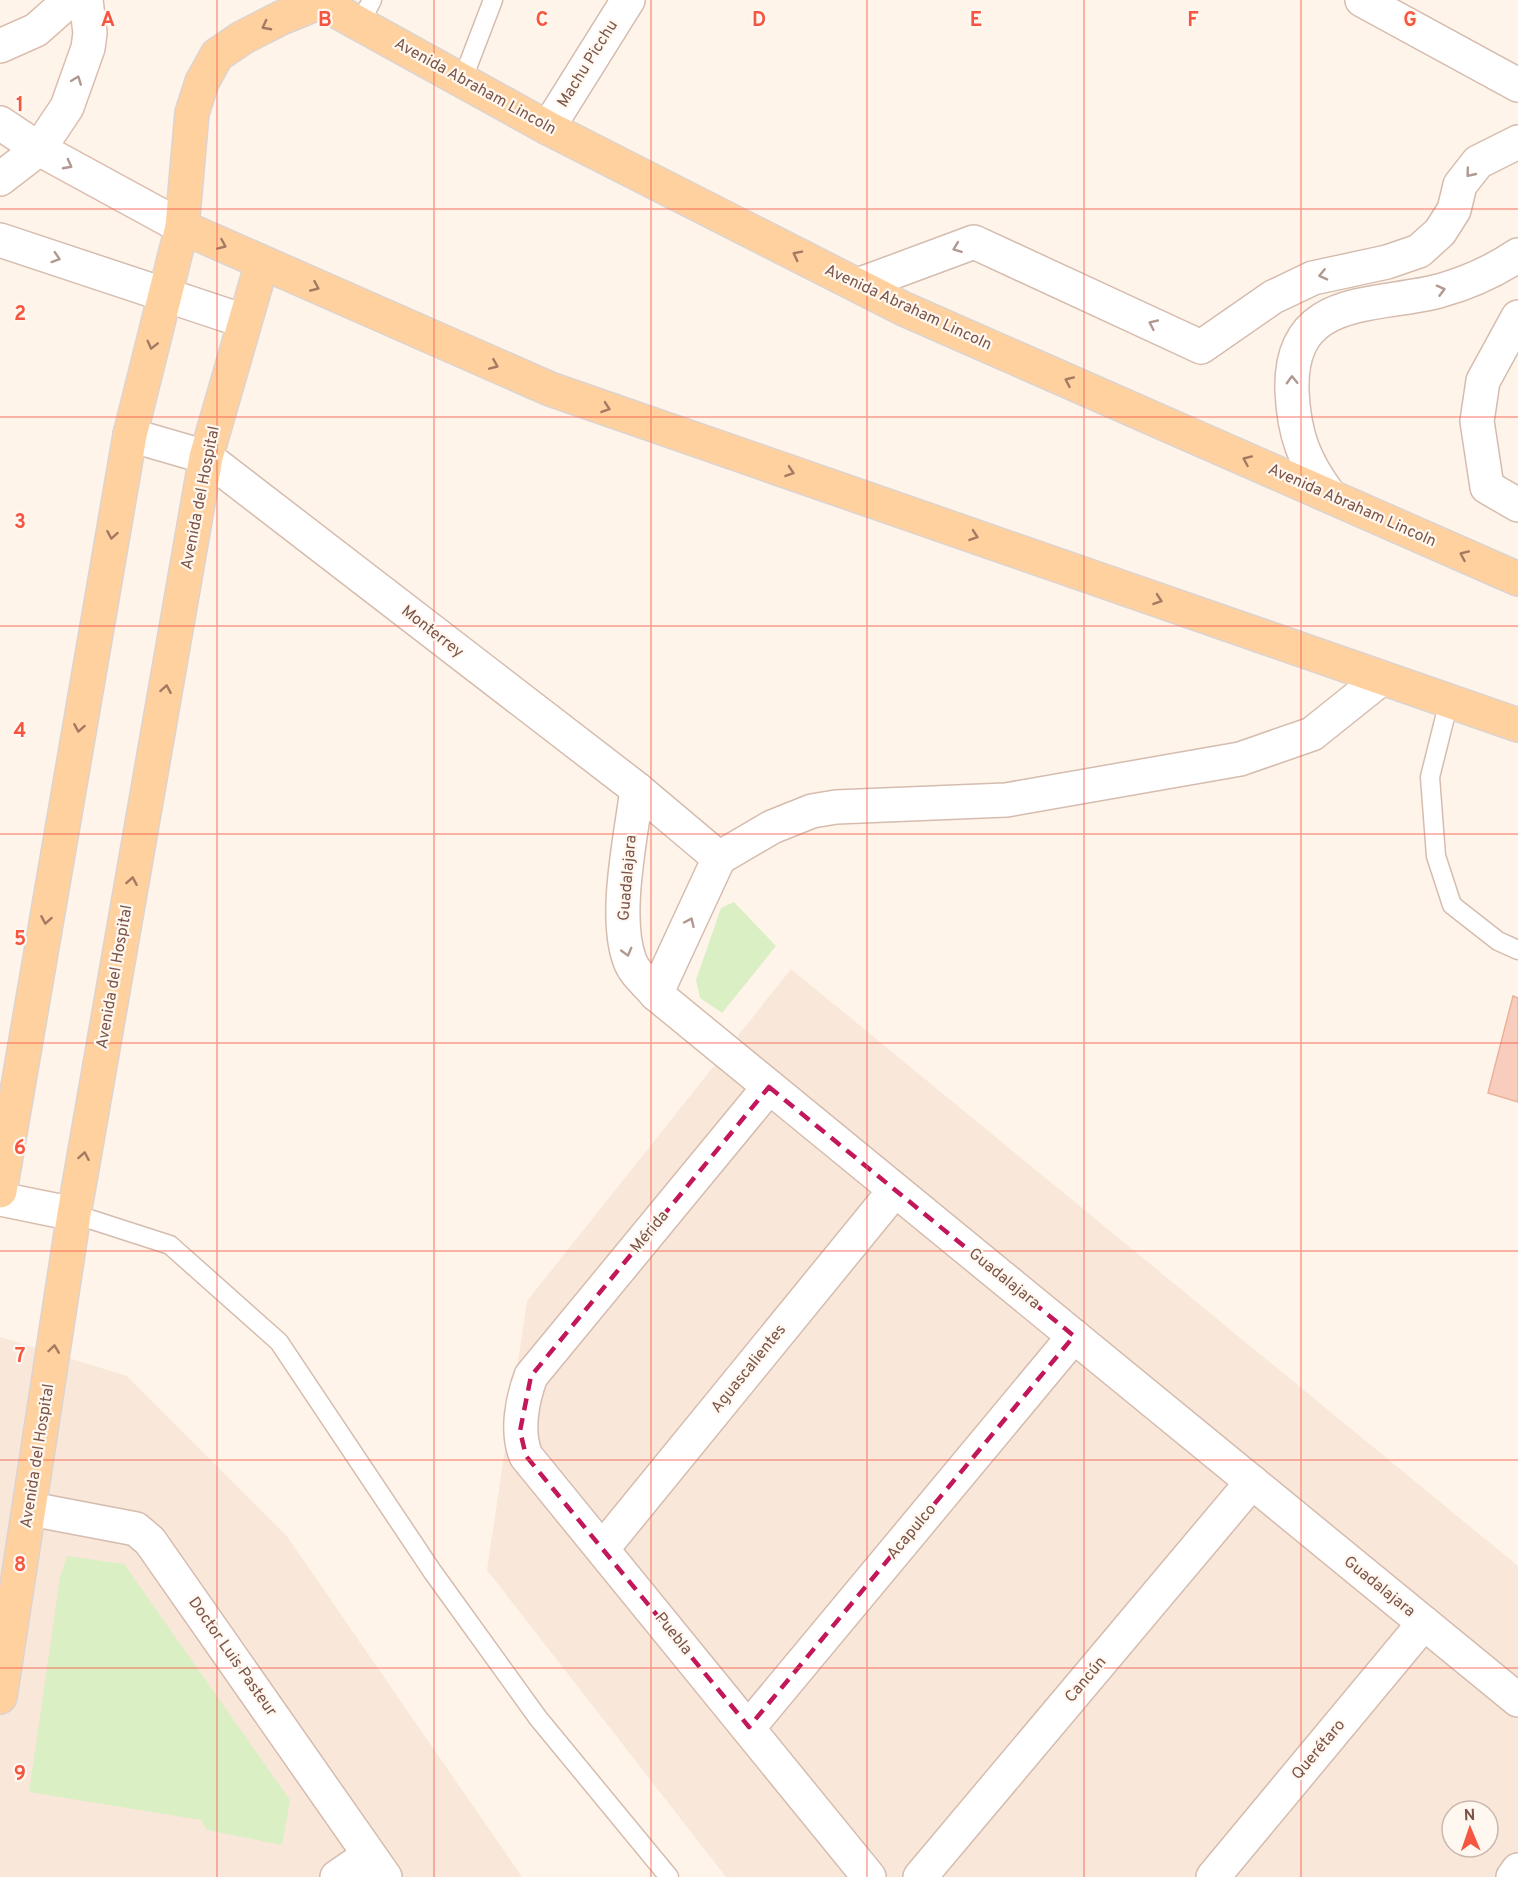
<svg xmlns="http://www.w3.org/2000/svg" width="1518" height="1877" viewBox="0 0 1518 1877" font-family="Overpass,sans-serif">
	<rect width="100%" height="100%" fill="#fff4e9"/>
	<g fill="#f9e7d9" fill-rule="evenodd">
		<path d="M791,969L1518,1566V1877H726L487,1570L527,1301ZM1452,1811H1488V1847H1452Z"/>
		<path d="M0,1337L127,1376L286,1535L522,1877H0Z"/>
	</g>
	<g fill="#daefc4">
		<path d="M734,902L776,946L722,1013L700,998L696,980L721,908Z"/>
		<path d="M67,1556L124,1564L290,1800L282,1845L207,1830L201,1820L29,1792L60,1578Z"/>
	</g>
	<path fill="#f8cdbd" stroke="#ecb19b" stroke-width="1.5" d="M1513,996L1518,998V1102L1488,1093Z"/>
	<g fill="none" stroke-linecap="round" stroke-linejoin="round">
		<g stroke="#d5bcaf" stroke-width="21">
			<g id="service">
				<path d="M360,23L372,0"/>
				<path d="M462,81L493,0"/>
				<path d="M1449,701L1430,777L1436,856L1452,905L1498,941L1518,950"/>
				<path d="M74,1214L170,1245L279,1342L432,1571L538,1718L669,1877"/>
			</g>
		</g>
		<g stroke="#d5bcaf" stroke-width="36">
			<g id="minor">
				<path d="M1362,0L1518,85"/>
				<path d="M548,128L628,0"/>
				<path d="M858,285L974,242L1201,347L1273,297L1313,278L1387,262L1419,251L1440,232L1454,210L1460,185L1478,162L1518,142"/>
				<path d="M1518,317L1483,381L1477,421L1487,487L1518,505"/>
				<path d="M130,435L206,457L637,789L719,858"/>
				<path d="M1330,496C1304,461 1294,435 1292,391C1289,294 1373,308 1439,291C1467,283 1493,272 1518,255"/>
				<path d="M637,789C631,837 613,917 630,961C634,973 648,984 656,994L1518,1700"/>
				<path d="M656,994L719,858L772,827L812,811L836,807L1006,800L1240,759L1312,734L1382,678"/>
				<path d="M769,1087L531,1376C522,1400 516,1432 526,1456L869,1877"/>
				<path d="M31,1509L136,1529L150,1541L385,1877"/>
				<path d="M603,1548L895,1190"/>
				<path d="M749,1727L1074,1336"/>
				<path d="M337,1877L369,1855"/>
				<path d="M920,1877L1252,1482"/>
				<path d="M1213,1877L1424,1623"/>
				<path d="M1513,1877L1518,1870"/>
			</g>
		</g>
		<g stroke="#d5bcaf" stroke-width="36">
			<path id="tertiary" d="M0,240L244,321"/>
		</g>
		<g stroke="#dbbdae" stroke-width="36">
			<g id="secondary">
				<path d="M0,46L36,30L70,0"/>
				<path d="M0,123L39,149L182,227"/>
				<path d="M0,179L39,149L67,107L88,48L90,33L86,0"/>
				<path d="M0,1199L74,1214"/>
			</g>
		</g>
		<g stroke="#ddd3cf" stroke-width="36">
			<g id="primary">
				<path d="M182,227L550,389L1518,725"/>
				<path d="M0,1191L130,435L182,227L192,113L202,82L217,55L242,38L281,18L320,2L548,128L904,309L1518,579"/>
				<path d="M0,1697L74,1214L206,457L262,263"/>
			</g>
		</g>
		<use href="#service" stroke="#fff" stroke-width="18"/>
		<use href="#minor" stroke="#fff" stroke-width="33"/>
		<use href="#tertiary" stroke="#fff" stroke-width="33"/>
		<use href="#secondary" stroke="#fff" stroke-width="33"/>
		<use href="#primary" stroke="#ffd19f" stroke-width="33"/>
	</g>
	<defs><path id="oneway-chevron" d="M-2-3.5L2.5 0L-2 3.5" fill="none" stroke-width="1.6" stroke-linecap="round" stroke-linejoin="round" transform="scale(1.5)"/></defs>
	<g stroke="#a47a62">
		<use href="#oneway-chevron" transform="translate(266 26) rotate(152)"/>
		<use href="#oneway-chevron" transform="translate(222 245) rotate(24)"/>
		<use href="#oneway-chevron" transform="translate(797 255) rotate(-153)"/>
		<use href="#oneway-chevron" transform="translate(315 287) rotate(24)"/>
		<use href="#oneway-chevron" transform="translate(152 345) rotate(104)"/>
		<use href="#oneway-chevron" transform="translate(494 365) rotate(23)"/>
		<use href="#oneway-chevron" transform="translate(1069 381) rotate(-156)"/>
		<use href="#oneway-chevron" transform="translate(606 408) rotate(19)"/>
		<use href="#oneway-chevron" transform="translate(1247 460) rotate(-156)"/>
		<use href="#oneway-chevron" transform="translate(790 472) rotate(19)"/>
		<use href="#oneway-chevron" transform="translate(112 535) rotate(100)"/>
		<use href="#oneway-chevron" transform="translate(974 536) rotate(19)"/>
		<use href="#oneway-chevron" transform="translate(1464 555) rotate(-156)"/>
		<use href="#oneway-chevron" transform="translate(1158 600) rotate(19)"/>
		<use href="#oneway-chevron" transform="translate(166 689) rotate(-80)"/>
		<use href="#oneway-chevron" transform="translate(79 728) rotate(100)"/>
		<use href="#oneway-chevron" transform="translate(132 881) rotate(-80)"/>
		<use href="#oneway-chevron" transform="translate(46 920) rotate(100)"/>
		<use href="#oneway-chevron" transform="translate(84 1156) rotate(-80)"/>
		<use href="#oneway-chevron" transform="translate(54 1349) rotate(-82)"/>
	</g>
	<g stroke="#b19991">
		<use href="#oneway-chevron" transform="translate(77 80) rotate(-69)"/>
		<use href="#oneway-chevron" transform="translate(68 165) rotate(28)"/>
		<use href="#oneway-chevron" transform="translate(1470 173) rotate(129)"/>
		<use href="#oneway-chevron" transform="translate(957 248) rotate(159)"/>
		<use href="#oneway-chevron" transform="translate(56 258) rotate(18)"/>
		<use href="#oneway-chevron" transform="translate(1323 275) rotate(167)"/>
		<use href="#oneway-chevron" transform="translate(1441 290) rotate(-15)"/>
		<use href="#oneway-chevron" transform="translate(1153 324) rotate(-155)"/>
		<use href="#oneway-chevron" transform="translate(1292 380) rotate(-92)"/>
		<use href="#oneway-chevron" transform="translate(690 922) rotate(-65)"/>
		<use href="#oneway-chevron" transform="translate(627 952) rotate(75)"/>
	</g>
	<path fill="none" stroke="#c2185b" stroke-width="4.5" stroke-dasharray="12 8" stroke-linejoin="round" d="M769,1087L1074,1336L749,1727L526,1456L520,1431L531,1376Z"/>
	<path fill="none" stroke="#f65541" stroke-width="1.5" stroke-opacity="0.55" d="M217,0V1877M434,0V1877M651,0V1877M867,0V1877M1084,0V1877M1301,0V1877M0,209H1518M0,417H1518M0,626H1518M0,834H1518M0,1043H1518M0,1251H1518M0,1460H1518M0,1668H1518"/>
	<g text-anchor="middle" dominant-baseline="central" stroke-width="4.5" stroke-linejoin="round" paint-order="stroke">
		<g font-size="16" fill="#7d5548" stroke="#fff8f1">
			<text transform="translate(588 64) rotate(-58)">Machu Picchu</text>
			<text transform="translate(475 87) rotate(29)">Avenida Abraham Lincoln</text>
			<text transform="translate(908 308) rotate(25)">Avenida Abraham Lincoln</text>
			<text transform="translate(201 498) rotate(-79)">Avenida del Hospital</text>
			<text transform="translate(1352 506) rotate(24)">Avenida Abraham Lincoln</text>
			<text transform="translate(432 632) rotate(38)">Monterrey</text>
			<text transform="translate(628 878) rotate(-85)">Guadalajara</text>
			<text transform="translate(115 977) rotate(-80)">Avenida del Hospital</text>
			<text transform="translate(650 1232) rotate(-50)">Mérida</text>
			<text transform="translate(1004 1279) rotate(39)">Guadalajara</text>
			<text transform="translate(749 1369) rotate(-51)">Aguascalientes</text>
			<text transform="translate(38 1456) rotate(-81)">Avenida del Hospital</text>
			<text transform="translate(912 1532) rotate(-50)">Acapulco</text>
			<text transform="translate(1379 1587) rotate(39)">Guadalajara</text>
			<text transform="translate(673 1634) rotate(51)">Puebla</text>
			<text transform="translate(232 1657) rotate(55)">Doctor Luis Pasteur</text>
			<text transform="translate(1086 1680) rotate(-50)">Cancún</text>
			<text transform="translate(1319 1750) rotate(-50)">Querétaro</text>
		</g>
	</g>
	<g font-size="20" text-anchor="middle" font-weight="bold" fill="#f65541" stroke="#fff8f1" stroke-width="4.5" stroke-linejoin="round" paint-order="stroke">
		<text x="108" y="26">A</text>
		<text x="325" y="26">B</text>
		<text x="542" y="26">C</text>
		<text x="759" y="26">D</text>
		<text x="976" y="26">E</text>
		<text x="1193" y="26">F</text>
		<text x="1410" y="26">G</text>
		<text x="20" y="111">1</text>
		<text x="20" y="320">2</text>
		<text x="20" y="528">3</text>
		<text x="20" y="737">4</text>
		<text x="20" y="945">5</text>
		<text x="20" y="1154">6</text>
		<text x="20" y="1362">7</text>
		<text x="20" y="1571">8</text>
		<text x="20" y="1780">9</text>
	</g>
	<g transform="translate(1470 1829) rotate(358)"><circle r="28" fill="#fff8f1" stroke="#cbb7ad" stroke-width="1.5"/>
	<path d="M0-4.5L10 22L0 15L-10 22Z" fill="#f65541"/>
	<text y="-9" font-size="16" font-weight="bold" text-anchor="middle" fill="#7d5548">N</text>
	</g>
</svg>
